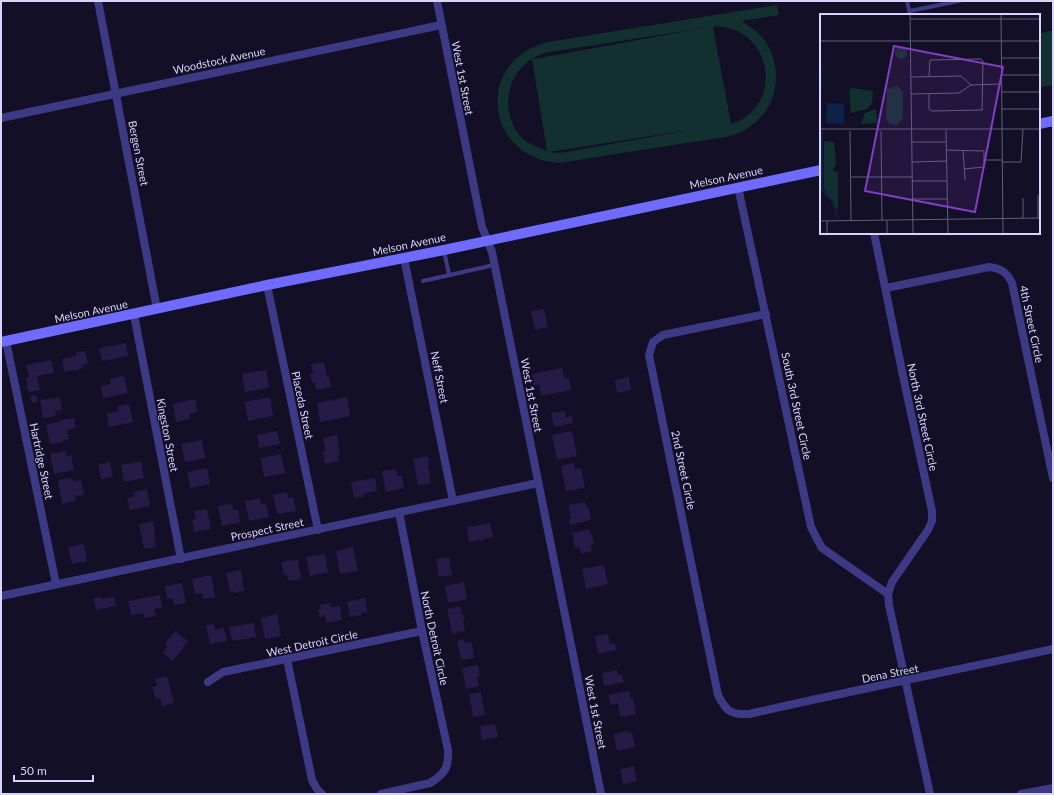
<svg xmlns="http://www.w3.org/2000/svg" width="1054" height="795" viewBox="0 0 1054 795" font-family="Lato,sans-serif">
	<rect width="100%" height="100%" fill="#130f26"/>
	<g fill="#12302f" fill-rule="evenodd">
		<path d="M777,5L779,15L742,21C750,27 759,32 765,41C784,68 778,107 751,126C743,132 735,135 725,137L559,163C483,157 475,60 548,42ZM715,26C726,27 736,29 744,35C778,59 771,113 731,124L713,27ZM704,28L534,59L533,58L542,54L550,52ZM532,59L547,151C538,148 529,144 522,138C500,115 505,75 532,59ZM695,129L566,152L558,153L549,152Z"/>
		<path d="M1053,30V85L1039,88V32L1040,33Z"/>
	</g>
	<g fill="#241b47">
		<path d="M544,309L548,327L535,330L531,311Z"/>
		<path d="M126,343L128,356L102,361L99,348Z"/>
		<path d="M85,351L88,364L83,365V368L79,369V370L75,371V370L64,372L62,359L76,356V352Z"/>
		<path d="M51,360L54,373L37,376L40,390L28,392L26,378L29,377L26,365Z"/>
		<path d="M324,362L327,377L329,376L331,387L316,390L315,383H312L310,374H313L311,364Z"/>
		<path d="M562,368L565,379L569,378L571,390L541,396L539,385L534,386L532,374Z"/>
		<path d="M266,370L269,388L245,392L242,374Z"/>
		<path d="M124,376L128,393L103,398L101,386L111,384L110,379Z"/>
		<path d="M629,377L631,390L617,393L615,380Z"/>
		<path d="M36,395L38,402L32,403L30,396Z"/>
		<path d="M60,397L62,410L55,411L56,416L43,418L40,400Z"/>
		<path d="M270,397L273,416L248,421L245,402Z"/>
		<path d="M347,397L350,416L320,422L317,403Z"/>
		<path d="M195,399L197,412L189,414L190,419L176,422L173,404Z"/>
		<path d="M129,404L133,422L109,427L107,414L118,411V406Z"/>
		<path d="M565,411L566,418L572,416L573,423L554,427L551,413Z"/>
		<path d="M74,418L76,428L67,430L69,439L63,440V442L50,444L46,425L62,421V420Z"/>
		<path d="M277,431L280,444L259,448L257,435Z"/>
		<path d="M572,431L577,456L557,460L552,435Z"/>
		<path d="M337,435L340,454L338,455L339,461L325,464L323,452L326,451L323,438Z"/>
		<path d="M202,440L205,458L185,462L181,444Z"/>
		<path d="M66,451L67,456L71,455L74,470L54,474L50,454Z"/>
		<path d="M281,454L285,473L264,477L261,458Z"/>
		<path d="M428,456L429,465H428L431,483L418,485L413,459Z"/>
		<path d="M141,461L144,478L124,482L121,465Z"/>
		<path d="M110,462L113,477L101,479L98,464Z"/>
		<path d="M574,463L575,469L581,468L585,488L566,491L561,466Z"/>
		<path d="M207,468L210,484L190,488L187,472Z"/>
		<path d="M396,469L397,476H402L404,488L386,492L382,471Z"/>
		<path d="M72,478L73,482L81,480L84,495L75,496L76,501L62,504L58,480Z"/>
		<path d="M375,478L377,491L364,493V497L354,498L351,482Z"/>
		<path d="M147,489L150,506L130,510L127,498L135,496L134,492Z"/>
		<path d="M287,492L288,498L293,497L296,511L277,514L273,495Z"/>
		<path d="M260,498L261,504H266L269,517L249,521L245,501Z"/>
		<path d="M585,502L586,507L588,506L591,520L570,525L569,519L571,518L568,505Z"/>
		<path d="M232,504L233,510L238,509L240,522L222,526L218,506Z"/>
		<path d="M207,509L211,529L194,532L192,520L196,519L194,511Z"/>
		<path d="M153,521L155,533H154L156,547L144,549L139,524Z"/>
		<path d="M490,523L493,537L483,539L484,540L480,541V540L469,542L467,527Z"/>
		<path d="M589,529L591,535H592L594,544L591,545L592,551L581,554L579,547L575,548L572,533Z"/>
		<path d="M84,544L87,561L72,564L68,547Z"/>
		<path d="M353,547L358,571L340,574L336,551Z"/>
		<path d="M325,554L328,572L310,576L306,557Z"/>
		<path d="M449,557L452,575L439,577L436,559Z"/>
		<path d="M291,560V561L298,560L301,579L288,581L287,575H284L281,562Z"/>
		<path d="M604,565L608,584L586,589L582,569Z"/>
		<path d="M241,570L244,591L234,593V591L230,592L226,573Z"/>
		<path d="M211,575L215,597L203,599L202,593L195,594L192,579Z"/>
		<path d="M464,582L467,599L448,603L445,586Z"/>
		<path d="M182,583L186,603L174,605L172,598L167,599L165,586Z"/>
		<path d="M160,595L162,608L154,609L156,616L144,618L143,613L131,615L128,601Z"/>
		<path d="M101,597L102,599L114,597L116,606L96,610L94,598Z"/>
		<path d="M365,598L367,612L361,613V615L350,617L347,602Z"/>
		<path d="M330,603L331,607L340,606L342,620L327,623L325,616L320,617L318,610L321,609L320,605Z"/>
		<path d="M460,606L462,615H464L465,619H463L465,631L452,634L447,609Z"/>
		<path d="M277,614L281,636L265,639L261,618Z"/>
		<path d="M254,623L256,637L232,641L229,627Z"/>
		<path d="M214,624L215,630L224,628L227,641L210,644L206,625Z"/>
		<path d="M175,631L188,641L173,661L163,653L167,647L165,644Z"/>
		<path d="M608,634L610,644L615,643L616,650L598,654L595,636Z"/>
		<path d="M464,639L465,643L472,642L474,658L461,660L457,641Z"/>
		<path d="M478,665L480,676L477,677L479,686L466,689L462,668Z"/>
		<path d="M617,670L618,675L622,674L624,682L604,686L602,673Z"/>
		<path d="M167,676L174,703L162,706L160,698L156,699L152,687L157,686L155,679Z"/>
		<path d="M629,691L631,699L633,698L636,714L620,717L618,703L611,705L608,695Z"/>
		<path d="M481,692L485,715L473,717L469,694Z"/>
		<path d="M495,724L498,737L482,740L480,726Z"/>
		<path d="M628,731V734L632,733L635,747L617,751L614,734Z"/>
		<path d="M634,766L637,781L623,784L620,769Z"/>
	</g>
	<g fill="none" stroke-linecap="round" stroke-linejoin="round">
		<g stroke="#3d3a85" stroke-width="4">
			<path d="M907,1L910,15"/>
			<path d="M910,11L959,1"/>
			<path d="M444,251L449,274"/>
			<path d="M423,281L494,265"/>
		</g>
		<g stroke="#3d3a85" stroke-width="8">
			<path d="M98,1L157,309"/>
			<path d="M437,1L482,227L492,252L601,794"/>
			<path d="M1,118L441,25"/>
			<path d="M738,187L811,527L816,537L822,548L888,594"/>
			<path d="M874,233L903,376L932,511V521L928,530L892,582L888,594L889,605L930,794"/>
			<path d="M404,258L453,501"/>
			<path d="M267,285L318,530"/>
			<path d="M886,288L989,267C1000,268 1007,272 1012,283L1053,478"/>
			<path d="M766,314L663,335L653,342L649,355L718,695C726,711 731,715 749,714C850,691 952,671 1053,649"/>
			<path d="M134,315L181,559"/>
			<path d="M6,341L56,584"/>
			<path d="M1,596L538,483"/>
			<path d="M287,659L312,780L317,789L322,794"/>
			<path d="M208,682L223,672L422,631"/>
			<path d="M381,794L430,783C445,774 449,767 448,750L422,631L399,512"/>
			<path d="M1021,794L1053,788"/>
		</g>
		<g stroke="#6f6bff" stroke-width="10">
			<path d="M1039,124L1053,121"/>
			<path d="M1,342L267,285L444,250L821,170"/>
		</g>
	</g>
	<g text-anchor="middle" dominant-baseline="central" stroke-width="3" stroke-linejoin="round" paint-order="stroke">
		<g font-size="11" fill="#d9d4ff" stroke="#130f26">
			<text transform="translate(219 60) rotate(-12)">Woodstock Avenue</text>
			<text transform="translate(463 78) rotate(79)">West 1st Street</text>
			<text transform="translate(139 153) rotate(79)">Bergen Street</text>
			<text transform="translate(726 177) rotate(-12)">Melson Avenue</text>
			<text transform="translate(409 244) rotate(-12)">Melson Avenue</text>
			<text transform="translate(91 311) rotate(-12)">Melson Avenue</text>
			<text transform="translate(1032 324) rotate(78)">4th Street Circle</text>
			<text transform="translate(440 377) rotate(79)">Neff Street</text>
			<text transform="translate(532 395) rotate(79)">West 1st Street</text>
			<text transform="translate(303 405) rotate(78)">Placeda Street</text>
			<text transform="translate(797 406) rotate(78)">South 3rd Street Circle</text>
			<text transform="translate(923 417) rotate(78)">North 3rd Street Circle</text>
			<text transform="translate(168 435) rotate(79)">Kingston Street</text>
			<text transform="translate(42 461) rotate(78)">Hartridge Street</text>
			<text transform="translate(684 470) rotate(78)">2nd Street Circle</text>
			<text transform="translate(267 529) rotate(-12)">Prospect Street</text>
			<text transform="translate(435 638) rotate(78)">North Detroit Circle</text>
			<text transform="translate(312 643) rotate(-12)">West Detroit Circle</text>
			<text transform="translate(890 673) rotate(-11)">Dena Street</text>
			<text transform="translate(596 712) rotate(79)">West 1st Street</text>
		</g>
	</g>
	<g transform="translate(820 14)">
		<rect width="220" height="220" fill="#130f26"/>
		<path d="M75 39a6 6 0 1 1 12 0a6 6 0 1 1-12 0ZM67,70L68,75L77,72L83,78V104L77,111L70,110L66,105ZM32,74L53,77L52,89L47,95L31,99L29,77ZM56,95L57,109L41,110L45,99ZM4,127L14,128L16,149L13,157L18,158V196L4,175Z" fill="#12302f"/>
		<path d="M7,89L24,90V110L6,109Z" fill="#0c2248"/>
		<path fill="none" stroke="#0c2248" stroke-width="2" d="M0,32L1,79M2,117V176L13,188L18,204"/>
		<path fill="none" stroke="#625e7d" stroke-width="1" d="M90,0L93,220M181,0L183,220M90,5H220M0,27H220M182,44H220M182,61H220M91,63L141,62L151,71M109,63L110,46L160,45L163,47L162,96L112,97L109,95V80M151,71L182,70M182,78H220M91,80L139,79L151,71M182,95H220M0,115H220M126,116L128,220M30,117L31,206M61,117L62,206M92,128H126M126,136L164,137V153L144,155M143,136L145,166M165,146H182M92,148L127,147M182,148H201L203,115M30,163H92M92,167H127M203,184V204M92,185H127M218,204V181M0,207L220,204M7,207V220M67,207V220"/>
		<path fill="#843dc5" fill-opacity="0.15" stroke="#843dc5" stroke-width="2" d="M74,32L183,53L155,198L45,177Z"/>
		<rect width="220" height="220" fill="none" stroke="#d9d4ff" stroke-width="2"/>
	</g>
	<rect width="1054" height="795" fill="none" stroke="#d9d4ff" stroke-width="4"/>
	<path d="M14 775v6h79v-6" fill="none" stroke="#d9d4ff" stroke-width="2"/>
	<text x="20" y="775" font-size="12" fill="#d9d4ff" stroke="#130f26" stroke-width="3" paint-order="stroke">50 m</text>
</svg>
